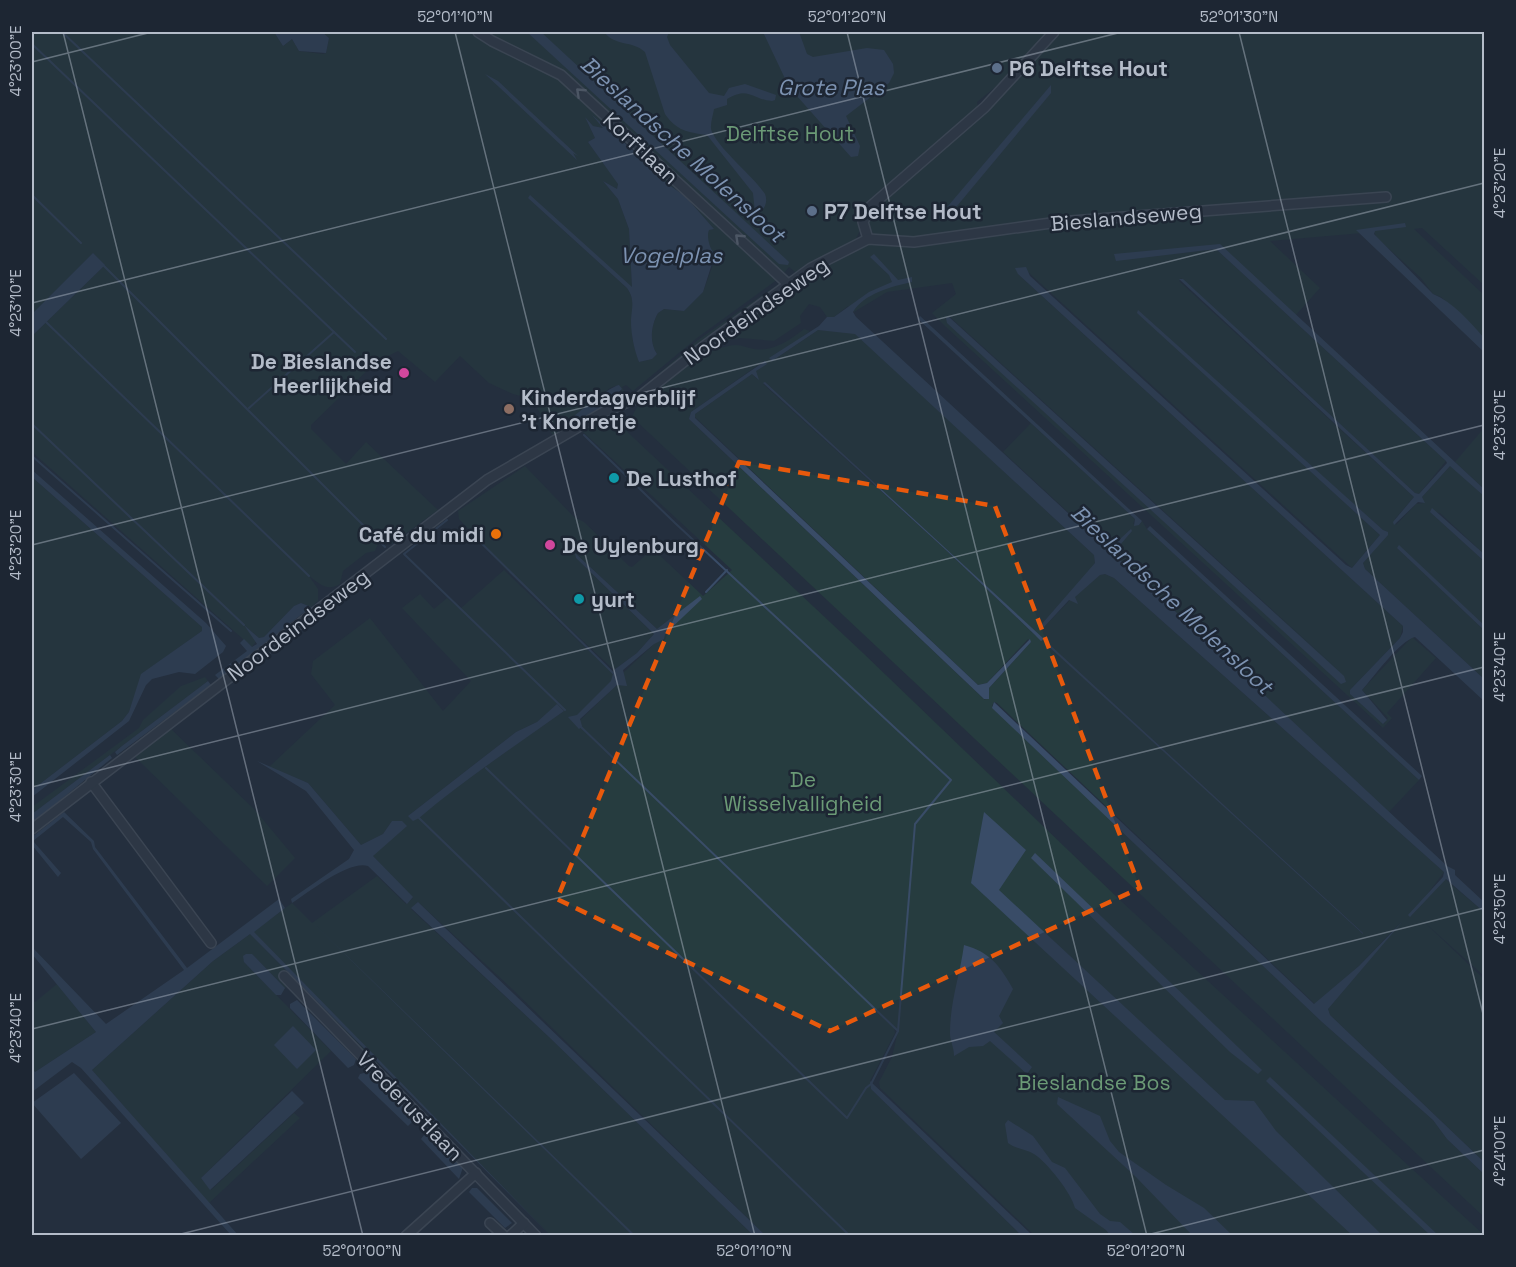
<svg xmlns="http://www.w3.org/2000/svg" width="1516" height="1267" viewBox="0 0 1516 1267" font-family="'Space Grotesk',sans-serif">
	<rect width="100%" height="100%" fill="#242f3e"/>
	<g fill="#263c3f" fill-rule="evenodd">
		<path d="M32,32H274L283,46L292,39L299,51L323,54L326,53L329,38L322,32H473L495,46L559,76L778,279L697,338L633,391L626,385L622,387L626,395L621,401L559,435L553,436L532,399L513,394L489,383L460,356L435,382L398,351L376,362L311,425V429L346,464L366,442L438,510L391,544L380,539L375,551L366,553L343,571L340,584C327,592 320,584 309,576L318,589V601L311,607L301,603L294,606L264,637L259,638L244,625L257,640L252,647L32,452V336L105,265L93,253L32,314ZM585,117L593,126L603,128L594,117L610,133H616L649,164L658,177L686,197L714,229L709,230L706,236L712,252L715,254V259L703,292L684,311L664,309L658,313C651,325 649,343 657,354L652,359L639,362C636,353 633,343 632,334C632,318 637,302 627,288L528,198L530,196L632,288L629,229L618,199L603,181L617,189L618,183L588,142L595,138ZM618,385L622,390L602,407L559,433L557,430L610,388Z"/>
		<path d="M484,32H1046L1010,75L977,102L978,108L856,213L861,228L855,241L816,261L813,260L799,275L789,267L783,274L569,77Z"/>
		<path d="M1058,32H1484V285L1422,228L1414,229L1484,295V338L1441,297L1433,294L1421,278L1377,238L1374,232L1270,241L1320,288L1295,316L1220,245L1116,260L1216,249L1446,461L1419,494L1415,493L1181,278L1179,281L1414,497L1395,519L1396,525L1416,504L1424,503L1422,497L1451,465L1484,496V554L1440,513L1430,512L1484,561V625L1399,546L1397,548L1484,630V679L1365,569L1363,563L1388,532L1383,530L1138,313L1380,535L1352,568L1028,272L1018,274L1403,626L1400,638L1350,690V694L1384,724L1388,718L1362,690L1412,637L1436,658L1387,713L1392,718L1383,728L946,327L932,313L956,294L952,283L887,292L854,312L848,306L834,317H827L820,307L809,304L800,316L801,323L774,341L740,338L711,344L803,279L853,253L873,233L867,222L871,209ZM950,317L1344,675L946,318Z"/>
		<path d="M780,283V287L635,394L698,340Z"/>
		<path d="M804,329L810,331L772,361L818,330L855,333L1094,555L1095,563L1044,627L1070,600L1100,575L1105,574L1114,578L1444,872L1411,916L1445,879L1484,912V976L1422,920L1484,979V1162L1330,1015L1328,1009L1401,922L1359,966L1315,1004L997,703L994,702L992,706L1322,1022L1433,1120L1447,1139L1484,1174V1217L632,417C645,387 702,347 736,345C742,345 748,348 754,349C773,352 790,340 804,329ZM764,361L766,364L755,371L757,379L752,374L695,414V417L978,685L987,683L1028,639L1031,642L989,688L985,700L689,419L691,412ZM765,382L1043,639L1035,635L947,551L763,384ZM1049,644L1363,933V934Z"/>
		<path d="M607,416L616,418L620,425L863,653L1122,902L1484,1235H1034L880,1088L879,1082L892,1057L898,1031L894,1028L895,1033L870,1081L871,1089L1021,1235H765L508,985L418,902L411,909L549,1037L753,1235H550L253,932L292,903L312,923L377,876L406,904L413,898L373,856L402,821H392L383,834L361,845L308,783L269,767L335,705L311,674L313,661L370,618L443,711L471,681L402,608L420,594L434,609L447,598L460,609L504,570L613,674L612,681L575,718L578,722L622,680L624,672L652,646L660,629H657L576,554V558L654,634L637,653L614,670L505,568L459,519L458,511L525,466L574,517L584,522L629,566L632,567L653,549L703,596L732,570L582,431ZM557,705L564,711C514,746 465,779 418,818L408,816L516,732L537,722Z"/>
		<path d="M1031,423L1135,519L1133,524L1139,525L1142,521L1147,529L1419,780L1389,812L1114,555L1113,552L1131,532L1109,550L1003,452Z"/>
		<path d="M1484,428V489L1455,462Z"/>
		<path d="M32,477L202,627V631L142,674L129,712L122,721L32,790Z"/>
		<path d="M205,677L208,681L32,814V807L139,728L143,720L181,686Z"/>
		<path d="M171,729L255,810L295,858L267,886L134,756Z"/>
		<path d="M250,934L378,1063L375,1066L288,985L285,988L252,954L244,962L331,1051L201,1178L211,1190L294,1113L300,1118L209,1203L92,1070L213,961Z"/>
		<path d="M57,984L96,1032L35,1072L32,1068V999L35,1002Z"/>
	</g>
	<g fill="#394c67">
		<path d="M274,32H322L329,38L326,53L299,51L292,39L283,46Z"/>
		<path d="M527,32H541L789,262L788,265L779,264Z"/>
		<path d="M604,32H669L667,37L670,45L709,93L724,96L729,88L745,84L776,95L775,100L772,101C750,99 750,86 727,99V105L714,109C713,116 709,126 712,132C721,151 752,175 765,194C768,202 765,209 758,214L755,212L753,193L707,135C687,132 677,131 665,114L645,52C632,40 616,47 604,32Z"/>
		<path d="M763,32H799L807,54L813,57L867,48L884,50L893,64L894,73L889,83L846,116L860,146L858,156L851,157L789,87Z"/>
		<path d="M485,74L498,81L578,156L573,153L577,160Z"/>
		<path d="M1051,85V93L947,218L937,219Z"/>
		<path d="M592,115L649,164L658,177L686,197L714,229L709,230C706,236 710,250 715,254L703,292L684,311L664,309L658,313C651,325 649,343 657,354L652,359L639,362C634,349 631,334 631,320C632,307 635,299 627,288L528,198L530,195L632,287L629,229L618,199L603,181L617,189L618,184L588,142L595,138L585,117L593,126L603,128Z"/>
		<path d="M1405,223L1406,227L1375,231L1374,234L1433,294C1453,302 1470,322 1484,338V352L1356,230Z"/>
		<path d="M1220,244L1484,489V496L1450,466L1422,497L1425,503L1418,502L1394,525L1393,522L1414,497L1179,279H1183L1415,493L1419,494L1447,463L1446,461L1216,249L1116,261L1114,254Z"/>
		<path d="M93,253L105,265L32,336V314Z"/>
		<path d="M874,254L898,280L912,277V282C893,286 863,294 853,312L856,317L1108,550L1131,529L1132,531L1114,552L1115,555L1447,866L1455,870V875L1484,902V912L1446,879L1410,917L1408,915L1443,877L1444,872L1114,578L1105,574L1100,575L1075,597L1078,604L1069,600L1044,627L1041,625L1095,563L1094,555L855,334L818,330L772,361L769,358L819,326L827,317H834L869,292L892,282L889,275L870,257Z"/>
		<path d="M1026,267L1030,276L1346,565L1352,568L1380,535L1137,313L1138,310L1383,530L1388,532V535L1363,563L1365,569L1484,679V701L1415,637C1399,641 1374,677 1362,690L1387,720L1383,724L1350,694V690L1400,638L1403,632V626L1018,274L1015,268Z"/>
		<path d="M920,316L1142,521L1139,525L1134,526L1135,519L918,319Z"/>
		<path d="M949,317L1344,676L1346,682L1341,684L961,336L947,323L946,318Z"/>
		<path d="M765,361L767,364L756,371L759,380L752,374L695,414V418L978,685L987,683L1030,639L1031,642L989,688V699H984L689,419L691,412Z"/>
		<path d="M765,382L1044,639L1041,641L1035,635L947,551L763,383Z"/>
		<path d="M619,385L622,389L602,407L559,433L557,429C567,422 610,386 619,385Z"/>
		<path d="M32,470L206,623L226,646L223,652L195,674L179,672L152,679L146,685L129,721L32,797V790L122,721L129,712L141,674L202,631V627L32,477Z"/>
		<path d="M1432,508L1484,554V561L1430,512Z"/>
		<path d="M1150,526L1422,776L1419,780L1147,529Z"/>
		<path d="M1399,545L1484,625V630L1397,548Z"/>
		<path d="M575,553L657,629L700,596L702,599L665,634L664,639L654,644L623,670L627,686L617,685L580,719L582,726L579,729L568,717L577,715L611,681L614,670L637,653L654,634L576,558Z"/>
		<path d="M301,603L311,607L219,679L215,675L247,651L240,643L244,639L252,647L257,644L244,625L259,638L264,637L294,606Z"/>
		<path d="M1049,644L1363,933V934L1047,645Z"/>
		<path d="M208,681L211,685L117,755L115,752L122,746Z"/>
		<path d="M994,702L1314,1004L1359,966L1402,922L1328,1009L1330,1015L1484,1162V1174L1447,1139L1433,1120L1322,1022L992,708Z"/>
		<path d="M557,704L564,711C515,746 465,779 419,818L413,821L408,816L516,732L537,722Z"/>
		<path d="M110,755L112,758L32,823V814Z"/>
		<path d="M257,761L308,783L361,845L383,834L392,821H402L407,826L373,856L413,897L407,904L368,866C349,860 309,892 292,903L291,899L349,859L354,850L306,791Z"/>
		<path d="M64,812L94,841L95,847L187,968L279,899L285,908L254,932L550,1235L250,934L213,961L92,1070L238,1235H231L81,1068L72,1062L32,1092V1080L34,1077L32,1068L35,1072L96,1032L32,954V947L106,1024L184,970L93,849L91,842L63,817L33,841L61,873L58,877L32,845V837Z"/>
		<path d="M984,812L1026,850L999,890L1225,1100L1254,1101L1276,1131L1380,1233V1235H1352L971,883Z"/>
		<path d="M1035,853L1262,1070L1258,1074L1230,1052L1031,858Z"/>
		<path d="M418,902L765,1235H753L549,1037L411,908Z"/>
		<path d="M314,924L635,1235H632Z"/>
		<path d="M964,945C990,952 1000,966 1013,989L999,1016L1003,1023L994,1032L1032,1067L1027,1074L990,1041L983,1046L969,1047L954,1056C954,1047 950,1041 950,1033C950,1002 960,975 964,945Z"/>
		<path d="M246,954H252L285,988L281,995H276L244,962L243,956Z"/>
		<path d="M297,1000L356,1059L354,1065L348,1068L290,1008V1004Z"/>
		<path d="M293,1026L316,1050L297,1069L274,1045Z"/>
		<path d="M368,1072L415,1119L408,1126L358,1078L360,1074Z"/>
		<path d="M74,1073L121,1123L81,1159L32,1103Z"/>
		<path d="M1270,1077L1438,1235H1430L1266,1081Z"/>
		<path d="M870,1081L1032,1235H1021L871,1089Z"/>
		<path d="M292,1091L304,1103L210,1190L201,1178Z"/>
		<path d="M1058,1097L1100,1116L1110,1141L1119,1152L1166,1185L1204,1208L1232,1235H1192L1136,1177L1057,1104Z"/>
		<path d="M1008,1120L1033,1136L1052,1162L1065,1168L1100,1214L1110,1221L1120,1222L1135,1235H1110L1106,1230L1075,1208C1072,1194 1047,1162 1034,1154C1026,1149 1016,1149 1008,1143L1005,1124Z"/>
		<path d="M427,1131L463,1167L459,1179L421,1139Z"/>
		<path d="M472,1188H477L512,1223L505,1228L469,1192Z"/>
	</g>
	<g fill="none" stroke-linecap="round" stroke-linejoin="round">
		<g stroke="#394c67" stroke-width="2">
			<path d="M62,32L386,339"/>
			<path d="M32,44L355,352"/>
			<path d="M32,195L81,243"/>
			<path d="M104,266L385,547"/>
			<path d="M46,322L309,576"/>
			<path d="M249,408L334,332"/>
			<path d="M32,424L244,625"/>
			<path d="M32,456L231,631"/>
			<path d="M447,520L404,554L565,710"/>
			<path d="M472,534L613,673"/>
			<path d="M706,592L727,570"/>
			<path d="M580,726L898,1031"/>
			<path d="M486,768L847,1118L866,1088L871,1084L898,1031L915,824L951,780L675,523L584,435"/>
			<path d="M419,818L850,1236"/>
		</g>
		<g stroke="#565f6c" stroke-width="12">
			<g id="minor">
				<path d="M478,32L492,41L561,75L789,285"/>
				<path d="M868,239L863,222L871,206L985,107L1054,32"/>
				<path d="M91,782L211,943"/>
				<path d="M32,829L487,480L604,412L638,398L700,349L811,268L868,239L914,242L1058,222L1386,197"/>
				<path d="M284,976L536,1236"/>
				<path d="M490,1223L504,1236"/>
				<path d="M406,1236L476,1173"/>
				<path d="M510,1236L524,1223"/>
			</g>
		</g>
		<use href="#minor" stroke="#38414e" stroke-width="9"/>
	</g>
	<defs><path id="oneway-chevron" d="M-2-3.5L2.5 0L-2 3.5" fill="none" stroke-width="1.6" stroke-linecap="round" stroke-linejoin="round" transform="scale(1.5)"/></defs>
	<g stroke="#7c8592">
		<use href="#oneway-chevron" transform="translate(580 92) rotate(-137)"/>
		<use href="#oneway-chevron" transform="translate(739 238) rotate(-137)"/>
	</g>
	<path d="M0 0H1516V1267H0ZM739,462L995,506L1140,888L830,1031L557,899Z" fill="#242f3e" fill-opacity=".55" fill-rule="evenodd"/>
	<path fill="none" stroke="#e8590c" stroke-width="4.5" stroke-dasharray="12 8" stroke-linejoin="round" d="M739,462L995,506L1140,888L830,1031L557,899Z"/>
	<path fill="none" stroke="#b4bcc9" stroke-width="1.5" stroke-opacity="0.45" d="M63,32L363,1236M455,32L755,1236M847,32L1147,1236M1239,32L1484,1018M32,62L152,32M32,303L1122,32M32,545L1484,183M32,787L1484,425M32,1029L1484,667M173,1236L1484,908M1143,1236L1484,1150"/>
	<g fill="#5c6f8a" stroke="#1d2633" stroke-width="2">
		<circle cx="997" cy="68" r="6"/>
		<circle cx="812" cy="211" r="6"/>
	</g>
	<g fill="#d1479c" stroke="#1d2633" stroke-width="2">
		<circle cx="404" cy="373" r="6"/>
		<circle cx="550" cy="545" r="6"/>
	</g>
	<circle fill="#8d6e63" stroke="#1d2633" stroke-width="2" cx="509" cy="409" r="6"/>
	<g fill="#0f9aa8" stroke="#1d2633" stroke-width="2">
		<circle cx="614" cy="478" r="6"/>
		<circle cx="579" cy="599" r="6"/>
	</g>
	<circle fill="#e8710a" stroke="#1d2633" stroke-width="2" cx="496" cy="534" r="6"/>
	<g text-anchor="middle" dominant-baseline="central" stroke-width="5" stroke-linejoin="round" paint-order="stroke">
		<g font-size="21" font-weight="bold" fill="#b4bcc9" stroke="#1d2633" text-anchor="start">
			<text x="1009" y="68">P6 Delftse Hout</text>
			<text x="824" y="211">P7 Delftse Hout</text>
			<text x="392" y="361" text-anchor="end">De Bieslandse<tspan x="392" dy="24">Heerlijkheid</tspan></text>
			<text x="521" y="397">Kinderdagverblijf<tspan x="521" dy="24">'t Knorretje</tspan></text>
			<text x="626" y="478">De Lusthof</text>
			<text x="484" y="534" text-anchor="end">Café du midi</text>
			<text x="562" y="545">De Uylenburg</text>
			<text x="591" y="599">yurt</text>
		</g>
		<g font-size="21" fill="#6b9a76" stroke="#1d2633">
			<text x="790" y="133">Delftse Hout</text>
			<text x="803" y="779">De<tspan x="803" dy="24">Wisselvalligheid</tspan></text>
			<text x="1094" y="1082">Bieslandse Bos</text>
		</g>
		<g font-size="21" fill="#b4bcc9" stroke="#1d2633">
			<text transform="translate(641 148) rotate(43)">Korftlaan</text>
			<text transform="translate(1126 217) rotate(-5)">Bieslandseweg</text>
			<text transform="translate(756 311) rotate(-35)">Noordeindseweg</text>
			<text transform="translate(298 625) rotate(-37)">Noordeindseweg</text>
			<text transform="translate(410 1106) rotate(46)">Vrederustlaan</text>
		</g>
		<g font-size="22" font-style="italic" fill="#7c92b1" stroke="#1d2633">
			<text x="831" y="87">Grote Plas</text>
			<text transform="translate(683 149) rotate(42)">Bieslandsche Molensloot</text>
			<text x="671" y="255">Vogelplas</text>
			<text transform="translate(1172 599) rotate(43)">Bieslandsche Molensloot</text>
		</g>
	</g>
	<rect width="1516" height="1267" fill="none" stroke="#1d2633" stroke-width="66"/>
	<rect x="33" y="33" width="1450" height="1201" fill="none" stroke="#b4bcc9" stroke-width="2"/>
	<g font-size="15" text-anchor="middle" fill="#b4bcc9">
		<text x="455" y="22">52°01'10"N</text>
		<text x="847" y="22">52°01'20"N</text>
		<text x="1239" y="22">52°01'30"N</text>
		<text transform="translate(16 61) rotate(-90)" y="5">4°23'00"E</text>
		<text transform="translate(1500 183) rotate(-90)" y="5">4°23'20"E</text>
		<text transform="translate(16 303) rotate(-90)" y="5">4°23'10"E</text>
		<text transform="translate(1500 425) rotate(-90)" y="5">4°23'30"E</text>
		<text transform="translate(16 545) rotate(-90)" y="5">4°23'20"E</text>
		<text transform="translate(1500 667) rotate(-90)" y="5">4°23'40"E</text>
		<text transform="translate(16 787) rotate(-90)" y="5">4°23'30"E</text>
		<text transform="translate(1500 909) rotate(-90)" y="5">4°23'50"E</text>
		<text transform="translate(16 1028) rotate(-90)" y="5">4°23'40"E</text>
		<text transform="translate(1500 1151) rotate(-90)" y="5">4°24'00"E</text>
		<text x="362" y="1256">52°01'00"N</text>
		<text x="754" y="1256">52°01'10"N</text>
		<text x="1146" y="1256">52°01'20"N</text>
	</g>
</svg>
